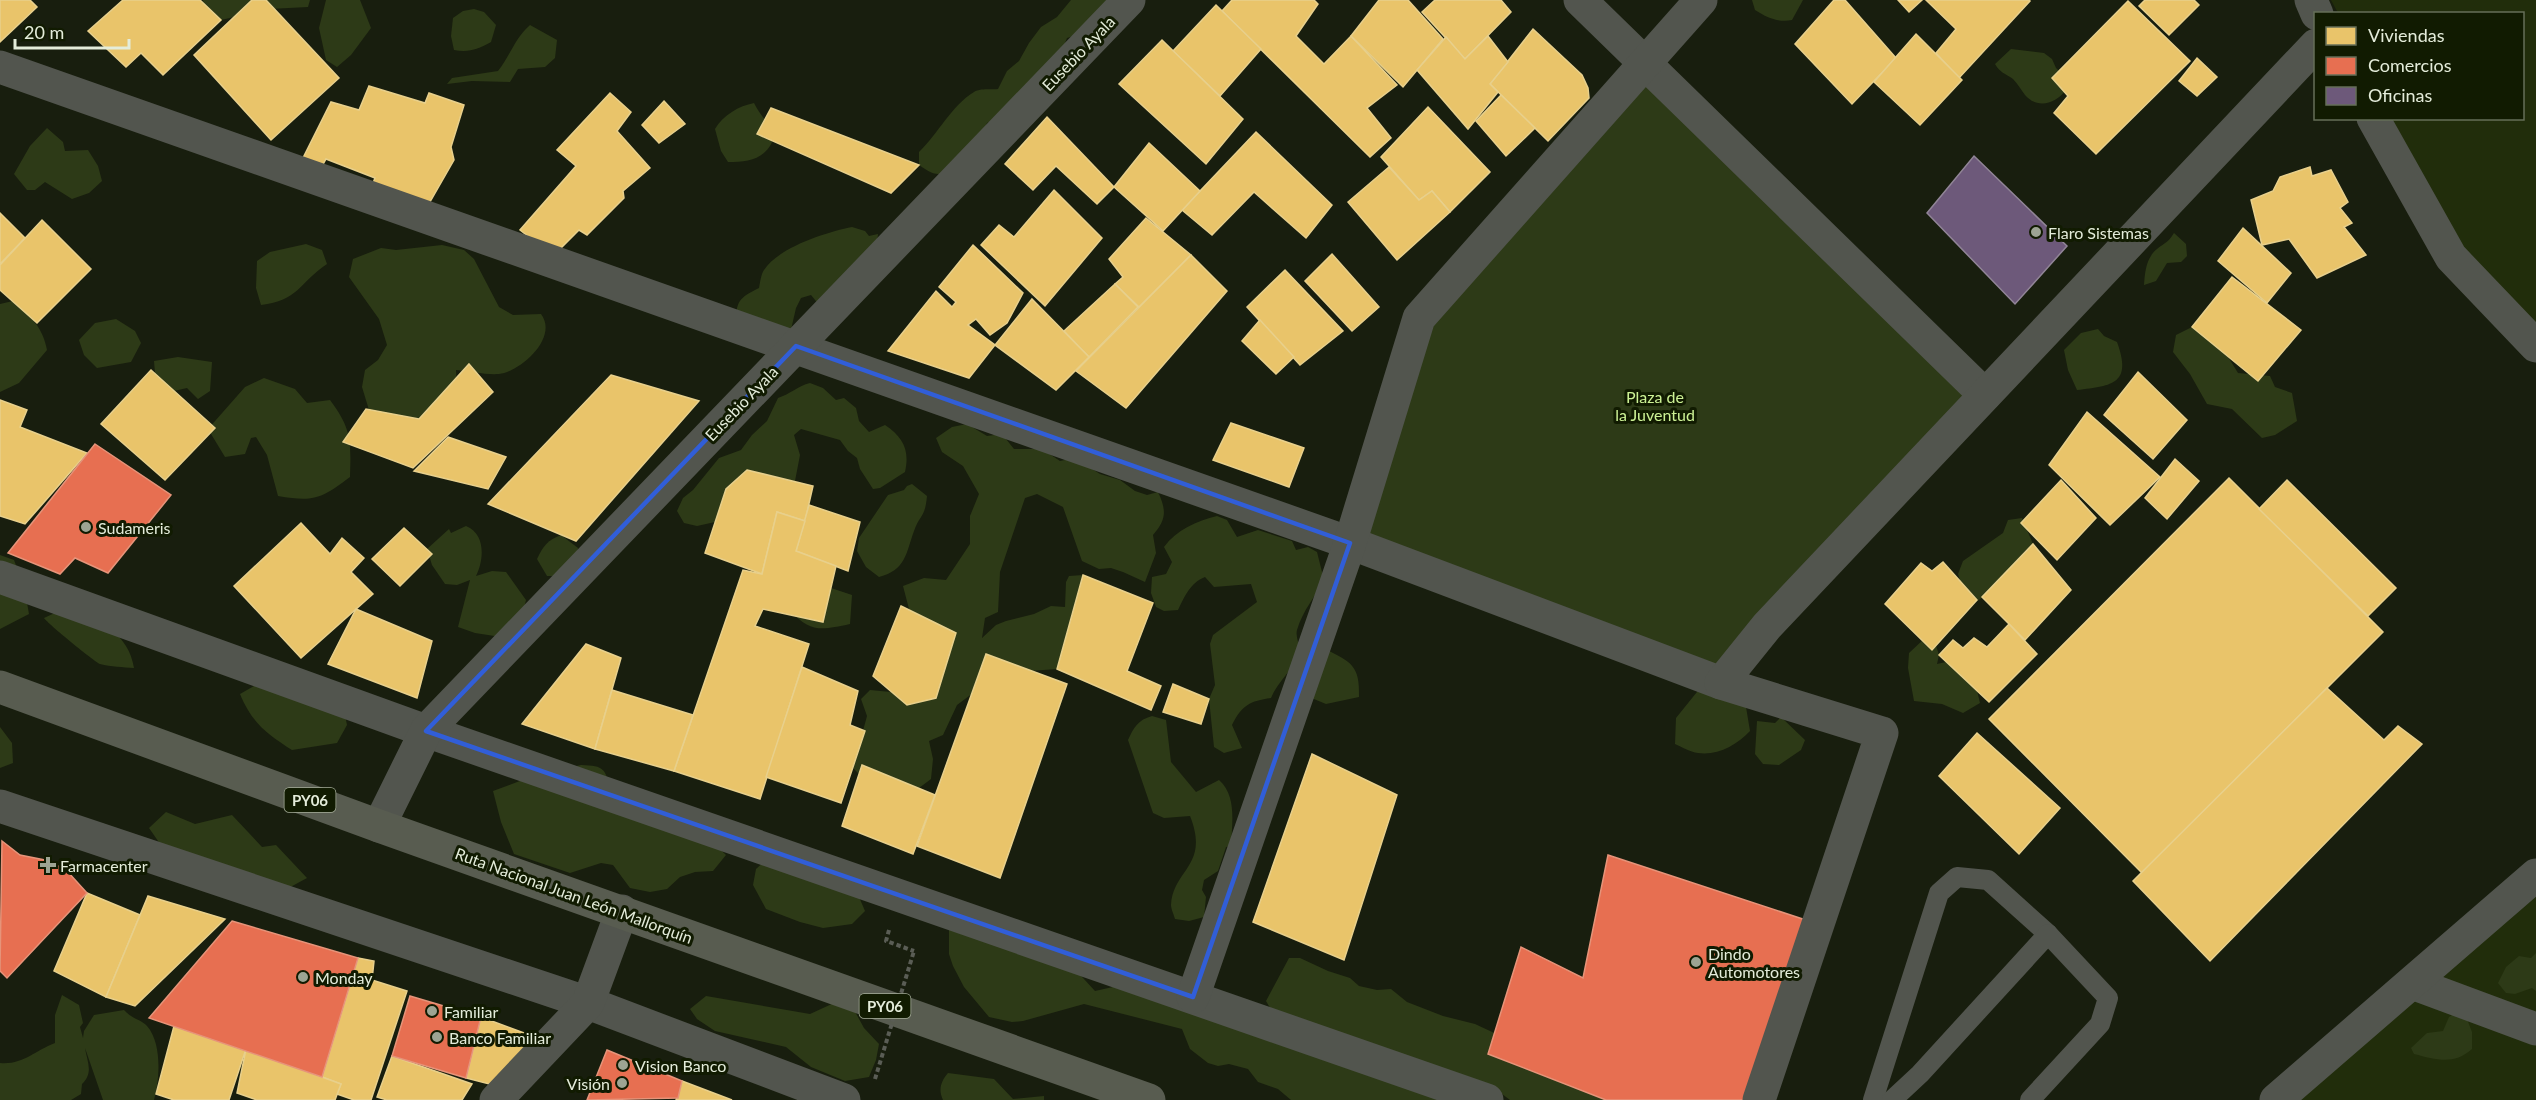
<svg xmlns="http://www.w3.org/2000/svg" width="2536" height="1100" viewBox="0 0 2536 1100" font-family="Lato,sans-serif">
	<rect width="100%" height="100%" fill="#181e0e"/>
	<g fill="#212d0b">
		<path d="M2331,0H2536V346L2451,257L2387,119L2522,118V14L2338,13Z"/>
		<path d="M2536,874V1100H2275Z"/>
	</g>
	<g fill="#2d3a17">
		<path d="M203,0H310L308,7L269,9L221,20L205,16Z"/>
		<path d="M326,0H360L371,28L351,55L337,67L326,60L319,28Z"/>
		<path d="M1071,0H1114L1080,34L1067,38L1063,48L1013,111L987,123C980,139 960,173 940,174C933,175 925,169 919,165V152C938,134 951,106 974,92C980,88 991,90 998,89L1007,71L1019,61L1029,43L1041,27L1057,17Z"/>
		<path d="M1752,0H1803L1792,20C1778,23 1766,17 1755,10Z"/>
		<path d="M474,9L484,12L496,25L491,42C478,49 469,53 454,50L451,36L453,18L463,11Z"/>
		<path d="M530,25L557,40L555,58L545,67L518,69L510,82L472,81L447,84L452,78L498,71C510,56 515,38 530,25Z"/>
		<path d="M2011,49L2044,53L2052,59L2056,68L2064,76L2066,90C2056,103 2038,110 2025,95C2021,90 2018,84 2013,79C2005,73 2000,73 1995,64Z"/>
		<path d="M1645,64L1985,395L1721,683L1350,543L1419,318Z"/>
		<path d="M754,103C760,115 769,123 774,137C767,159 749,162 728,162L721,151L715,129C723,115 739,106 754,103Z"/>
		<path d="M47,128L63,142L65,151L88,150L98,166L102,181L89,193L72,199L45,182L35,190H27L14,174L30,146Z"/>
		<path d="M852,227L865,231L869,236L878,234L877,243L820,306L811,295L801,298L796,308L790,334L736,323C736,301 739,298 759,288C760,283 761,274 764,270C779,247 827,232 852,227Z"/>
		<path d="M2174,233L2186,244L2187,256L2181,262L2167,263L2156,281L2144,285C2145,272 2146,258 2157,249C2164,243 2168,243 2174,233Z"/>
		<path d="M306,244L322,250L327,264C299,283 298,301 261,305L256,288L257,261L270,252Z"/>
		<path d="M442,245L464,250L474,259L499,307L513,315L541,314C559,338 520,372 499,374C485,375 470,371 456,370L457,391L428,420L405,423L369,410L362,387L365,370L378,360L387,345L379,319L349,277L353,259L381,248L396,250Z"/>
		<path d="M13,301C30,316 43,327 47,350L19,383L0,392V304Z"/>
		<path d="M116,319L135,331L141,343L131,362L97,368L84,355L79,340L95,323Z"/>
		<path d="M2192,327L2214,334L2238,373L2270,376L2275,387L2292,393L2297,421L2275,435L2262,438L2232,409L2207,404L2190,374L2173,352L2176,335Z"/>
		<path d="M2098,329L2104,336L2117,342C2132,383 2114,386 2077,390L2068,370L2064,350L2081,333Z"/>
		<path d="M178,357L212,362L210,391L198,399L187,388L174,391L156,385L154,361Z"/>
		<path d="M264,378L295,389L307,403L330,400C352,429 351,442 350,477C321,499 314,502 278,496L267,455L256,437L251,438L245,454L225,457L208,429L245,387Z"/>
		<path d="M810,383L823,388L836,400L844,398L856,408L859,421L869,432L885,425C903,437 910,450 905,472L880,488L873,489L860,469L857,458L848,451L840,440L801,429L794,435L800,455L795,481L778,487L750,472L741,475L715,522L697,526L684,523L677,511L683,498L693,490L719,458L741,450L752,435L767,421L778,398C790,394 798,386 810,383Z"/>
		<path d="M967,424L987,436L1002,434L1014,449H1042L1060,461L1075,458L1100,474L1120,480L1135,491L1147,495L1158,492C1167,511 1166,520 1153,535L1156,553L1145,582L1123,572L1111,568L1099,569L1082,561L1063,507L1037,494L1025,498L1000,572L998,612L985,618L982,638L996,625L1006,621L1034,614L1051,606L1065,607L1066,582L1069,576L1083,575L1094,579L1096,588L1091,609L1072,613L1066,639L1065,656L1057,669L1000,673L957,705L943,735L929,741L933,759L931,779L919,788L902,790L866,781L853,768L867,716L861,699L870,690L891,692L902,700L928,691L943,675V654L937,633L909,609L903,586L924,578L946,580L970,544V516L979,494L963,466L942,452L936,438L952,427Z"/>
		<path d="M912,484L927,496C925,518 920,514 914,531C906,553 906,570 879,577L866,567L857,551L859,538L888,495L904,490L907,486Z"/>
		<path d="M1217,516L1227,520L1237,537L1258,530L1292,541L1296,550L1308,547L1317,552L1324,580C1315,597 1303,610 1297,630C1295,638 1301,646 1299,653C1294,669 1278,681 1271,698C1250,701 1242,705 1232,725L1242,748L1224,753L1214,747L1209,699L1215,685L1210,644L1213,635L1257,602L1251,584L1214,587L1205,577C1190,583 1185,596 1178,610L1164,611L1156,607L1151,593L1152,577L1166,574L1172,562L1164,547C1176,530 1197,521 1217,516Z"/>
		<path d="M2022,518L2033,544C2021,554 2015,561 2012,576L1976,602L1965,596L1958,574L1963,561L2003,533L2008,520Z"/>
		<path d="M466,526C486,534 484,560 476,576L492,571L506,572L526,600L522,616L501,637L475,633L458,627L470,580L457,585L445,584L432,565L427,549L449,529L451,533Z"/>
		<path d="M561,535L578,548L577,559L562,576H547L537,559C543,546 548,540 561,535Z"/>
		<path d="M0,555L14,560L24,586L29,614L0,629Z"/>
		<path d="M831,588L852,595L850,624C822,630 810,633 791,611Z"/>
		<path d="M74,604C100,622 129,634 134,668C123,667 111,667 100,664C95,662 48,624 44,618Z"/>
		<path d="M1933,636L1939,655L1937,664L1946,662L1975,682L1980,703L1963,713L1942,704L1914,701L1908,668L1909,653L1924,639Z"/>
		<path d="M1325,649C1351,662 1360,665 1359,697L1326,704L1309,697Z"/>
		<path d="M290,685L342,701L347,725L337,743L292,750C266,733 252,723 240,694L254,686Z"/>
		<path d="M1701,687L1746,707L1750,731C1737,745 1717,756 1698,753C1690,752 1682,747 1675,744L1676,718Z"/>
		<path d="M1152,716L1166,720L1171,762L1196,792L1219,780C1237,796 1232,823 1231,846L1226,847L1218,871L1204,880L1202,890L1206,897L1204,917L1189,921L1175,919C1174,915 1171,909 1171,905C1173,869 1210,866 1190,816L1164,818L1153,813L1128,740C1134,727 1138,720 1152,716Z"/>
		<path d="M1781,717L1805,740L1801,750L1779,765L1763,764L1755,754L1757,721L1775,723Z"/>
		<path d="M0,727L12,743L13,763L0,768Z"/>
		<path d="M581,765C605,766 605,768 611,792L714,843L726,855L713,871L695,872L680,877L667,889L650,892L630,888L613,865L601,863L570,873L514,854L501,822L493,791L533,776Z"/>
		<path d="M166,812L195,824L232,815L262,847L276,845L307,878L272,897L165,851L149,828Z"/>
		<path d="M775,852L859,897L865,911L852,924L823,928L800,922L766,909L753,885L756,869Z"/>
		<path d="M949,928L1072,966L1095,991L1144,980L1276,1018L1266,1001L1289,958H1300L1328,971L1350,978L1359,986L1377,990L1391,989L1407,1002L1443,1016L1475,1024L1638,1100H1510L1490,1085L1443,1100H1291L1278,1089L1258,1082L1248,1069L1229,1064L1218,1066L1208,1063L1190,1049L1182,1029L1084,1004L1023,1021L1012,1022L989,1017L964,987L953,966L949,954Z"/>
		<path d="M2536,953V991L2532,988L2515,994L2506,993L2498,983L2506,967L2519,956L2531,958Z"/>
		<path d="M62,995L79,1005L83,1023L80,1027L83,1038L84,1031L94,1015L124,1010C132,1019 142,1020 147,1026C162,1043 160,1079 154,1100H103L85,1048C87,1061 94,1073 82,1084L81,1094L71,1100H0V1063C23,1065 34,1051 55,1043V1015Z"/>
		<path d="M706,996L810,1014L847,997L864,1028L879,1044L876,1060L869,1077L845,1081L811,1067L786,1047L715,1031L697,1019L690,1009Z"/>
		<path d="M2454,1014H2465L2472,1032V1049C2454,1065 2437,1060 2414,1054L2411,1048L2427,1033L2443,1031L2449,1017Z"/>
		<path d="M948,1073L994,1079L1013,1099L1044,1096V1100H943C938,1090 941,1081 948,1073Z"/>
	</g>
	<g fill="#e9c46a" stroke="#e8d08c" stroke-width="1.5">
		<path d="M0,0H30L37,7L0,42Z"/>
		<path d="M123,0H200L221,20L163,75L141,53L126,67L88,31Z"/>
		<path d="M252,0H266L339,78L271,140L194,55Z"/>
		<path d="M1232,0H1314L1318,4L1296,36L1324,64L1351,36L1397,85L1367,108L1391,138L1370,157L1222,11Z"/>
		<path d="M1379,0H1408L1443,39L1403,87L1351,36Z"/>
		<path d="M1435,0H1501L1511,12L1465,59L1422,12Z"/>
		<path d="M1834,0H1845L1896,58L1852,104L1795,44Z"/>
		<path d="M1898,0H1922L1909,12Z"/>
		<path d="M1926,0H2029L2030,1L1959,78L1936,53L1956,29Z"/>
		<path d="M2145,0H2194L2199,5L2169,35L2139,6Z"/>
		<path d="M2128,1L2190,61L2096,154L2054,113L2068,96L2052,78Z"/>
		<path d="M1216,5L1261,49L1220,96L1173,51Z"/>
		<path d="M1533,29L1582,75L1588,88L1589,98L1548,141L1490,84Z"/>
		<path d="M1916,34L1962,80L1920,125L1874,82Z"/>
		<path d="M1488,36L1508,62L1490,84L1498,92L1468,129L1417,70L1446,37L1465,59Z"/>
		<path d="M1162,40L1243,119L1206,164L1119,84Z"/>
		<path d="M2197,58L2217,77L2197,96L2179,81Z"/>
		<path d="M369,86L425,103L429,93L464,105L451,147L454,160L427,207L371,188L375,178L326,159L321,168L303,158L331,102L359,110Z"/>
		<path d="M610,93L631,112L617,131L650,168L623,191L624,198L587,235L579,230L553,256L520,230L576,166L557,150Z"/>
		<path d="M1501,95L1535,128L1506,156L1476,121Z"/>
		<path d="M664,101L685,124L659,143L642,125Z"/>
		<path d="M1428,107L1490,172L1450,212L1432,191L1419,200L1381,157Z"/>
		<path d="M771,108L919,165L891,193L757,134Z"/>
		<path d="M1047,117L1114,187L1097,204L1056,166L1033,190L1005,164Z"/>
		<path d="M1256,132L1332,205L1306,238L1254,192L1212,235L1182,210Z"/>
		<path d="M1149,143L1200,191L1163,231L1114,187Z"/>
		<path d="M1389,167L1419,200L1432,191L1450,212L1397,260L1348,202Z"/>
		<path d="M2310,167L2312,176L2331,170L2348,202L2340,208L2352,223L2344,227L2366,255L2317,278L2289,239L2262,245L2251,200L2273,191L2280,177Z"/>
		<path d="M1054,190L1102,238L1045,306L981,245L999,225L1014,237Z"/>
		<path d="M0,213L25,238L0,264Z"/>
		<path d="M1146,218L1191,255L1139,307L1115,284L1123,277L1109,259Z"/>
		<path d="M42,220L91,269L37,323L0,290V265Z"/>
		<path d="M2243,228L2291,273L2267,303L2218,261Z"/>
		<path d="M973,245L1023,293L1007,323L990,335L976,319L968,325L995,345L969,378L888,351L936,291L952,307L956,302L939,287Z"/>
		<path d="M1332,254L1379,307L1352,331L1305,281Z"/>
		<path d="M1191,255L1227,291L1126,408L1076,371Z"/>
		<path d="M1285,270L1343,331L1300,365L1247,307Z"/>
		<path d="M2232,277L2301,330L2258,381L2192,327Z"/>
		<path d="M1115,284L1138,307L1089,357L1064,331Z"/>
		<path d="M1032,299L1089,357L1056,390L995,345Z"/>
		<path d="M1260,320L1294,357L1276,374L1242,341Z"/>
		<path d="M469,364L493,392L413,468L343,442L366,409L419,419Z"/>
		<path d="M151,370L215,428L165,480L101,424Z"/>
		<path d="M2138,372L2187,420L2153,459L2104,415Z"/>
		<path d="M611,375L699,401L576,541L488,504Z"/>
		<path d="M0,400L27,410L20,427L87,453L25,524L0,516Z"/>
		<path d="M2087,412L2160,477L2110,525L2049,465Z"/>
		<path d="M1231,423L1304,448L1289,487L1213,460Z"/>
		<path d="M448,437L506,457L488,489L414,471Z"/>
		<path d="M2175,459L2199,481L2167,519L2145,498Z"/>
		<path d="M747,470L813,486L805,521L777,512L762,574L705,553L726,489Z"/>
		<path d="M2229,478L2383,632L2142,873L1989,719Z"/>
		<path d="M2061,480L2096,518L2057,560L2021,523Z"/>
		<path d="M2287,480L2396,588L2368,616L2259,509Z"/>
		<path d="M809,505L860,522L848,571L796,551Z"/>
		<path d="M777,512L805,521L796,551L836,566L823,622L763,609L755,626L809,644L760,799L674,771L743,570L762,574Z"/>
		<path d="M301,523L330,554L342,538L364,558L351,572L373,594L301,658L234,586Z"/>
		<path d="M404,528L432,554L400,586L372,559Z"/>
		<path d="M2033,544L2071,590L2025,640L1982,597Z"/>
		<path d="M1943,562L1977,600L1932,650L1885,604L1921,563L1932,571Z"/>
		<path d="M1083,575L1153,603L1127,671L1161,686L1151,710L1057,669Z"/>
		<path d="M901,606L956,633L936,698L907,705L873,676Z"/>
		<path d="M356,609L432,641L417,698L328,664Z"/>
		<path d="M2009,624L2037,654L1989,702L1939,655L1953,640L1963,648L1974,638L1987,647Z"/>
		<path d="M586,644L621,658L595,749L522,724Z"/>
		<path d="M986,654L1067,684L1000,878L917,846Z"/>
		<path d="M802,667L858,691L850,725L865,731L841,803L766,777Z"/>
		<path d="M1173,684L1209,699L1201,724L1163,712Z"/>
		<path d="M2327,688L2384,740L2398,726L2422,744L2210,961L2133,881Z"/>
		<path d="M612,690L693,715L674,771L595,749Z"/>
		<path d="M1977,733L2060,808L2019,854L1939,776Z"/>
		<path d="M1312,754L1397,795L1344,960L1253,922Z"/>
		<path d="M862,765L935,795L913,854L842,826Z"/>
		<path d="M87,893L140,915L106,997L54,971Z"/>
		<path d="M148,896L225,919L135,1006L106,997Z"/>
		<path d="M358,958L374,961L372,980L407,991L371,1100H354L337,1094L341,1084L322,1077Z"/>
		<path d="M481,1017L538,1038L497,1086L466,1078Z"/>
		<path d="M174,1026L246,1049L229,1100H174L156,1094Z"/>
		<path d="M246,1049L341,1084L335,1100H257L237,1093Z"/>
		<path d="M392,1056L472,1084L462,1100H387L377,1097Z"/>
		<path d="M682,1081L732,1100H676Z"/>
	</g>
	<g fill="#e76f51" stroke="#e6947a" stroke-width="1.5">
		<path d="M95,444L171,495L108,573L75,558L60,574L8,553Z"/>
		<path d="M2,841L20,855L50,861L68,872L87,893L7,978L0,971Z"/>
		<path d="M1608,855L1818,924L1759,1100H1606L1488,1054L1521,947L1583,978Z"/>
		<path d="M232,921L358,958L322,1077L149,1018Z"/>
		<path d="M410,996L481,1017L466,1078L392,1056Z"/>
		<path d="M607,1050L682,1081L678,1098L587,1100Z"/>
	</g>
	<path fill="#6d597a" stroke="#918597" stroke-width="1.5" d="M1974,156L2067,246L2015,304L1927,213Z"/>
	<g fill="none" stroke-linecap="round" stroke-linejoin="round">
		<path stroke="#5a5d55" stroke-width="4" stroke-dasharray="4.5 3" stroke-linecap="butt" d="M889,930L886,941L914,951"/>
		<g stroke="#52554e" stroke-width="20">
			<path d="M1873,1100L1939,893L1957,877L1988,880L2048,934"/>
			<path d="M1892,1100L1920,1074L2048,934L2108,998L2100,1024L2030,1100"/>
		</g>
		<g stroke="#52554e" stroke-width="33">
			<path d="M1580,0L1985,395"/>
			<path d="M2311,0L2317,14"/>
			<path d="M0,67L1350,543L1721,683"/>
			<path d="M2373,118L2451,257L2536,346"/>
			<path d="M0,577L426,731L1487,1100"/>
			<path d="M0,806L588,1003L844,1100"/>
			<path d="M379,826L426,731L1129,0"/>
			<path d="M2412,983L2536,1029"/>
			<path d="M1193,997L1350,543L1419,318L1701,0"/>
			<path d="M496,1100L588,1003L622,911"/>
			<path d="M1759,1100L1882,733L1721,683L1767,626L2316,45"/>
			<path d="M2276,1100L2536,875"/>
		</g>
		<path stroke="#585c50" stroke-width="33" d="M0,687L379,826L1149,1100"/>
		<path stroke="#5a5d55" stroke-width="4" stroke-dasharray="4.5 3" stroke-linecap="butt" d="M875,1079L914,951"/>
	</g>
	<path fill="none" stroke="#315ed8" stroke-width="4.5" stroke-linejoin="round" d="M796,346L1350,543L1193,997L426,731Z"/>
	<g fill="#9da493" stroke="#111b01" stroke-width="2">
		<circle cx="2036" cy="232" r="6"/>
		<circle cx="86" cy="527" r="6"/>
		<path d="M45 856h6v6h6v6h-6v6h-6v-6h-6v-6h6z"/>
		<circle cx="1696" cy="962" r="6"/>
		<circle cx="303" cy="977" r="6"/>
		<circle cx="432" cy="1011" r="6"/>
		<circle cx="437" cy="1037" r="6"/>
		<circle cx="623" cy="1065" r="6"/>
		<circle cx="622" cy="1083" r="6"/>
	</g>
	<g text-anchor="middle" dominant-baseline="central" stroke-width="6" stroke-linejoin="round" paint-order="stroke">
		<g fill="#111b01" stroke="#a5ad99" stroke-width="1.5">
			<rect x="284.5" y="788" width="51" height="24" rx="4.5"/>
			<rect x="859.5" y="994" width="51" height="24" rx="4.5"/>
		</g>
		<g font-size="15" font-weight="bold" fill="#e4ecda">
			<text x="310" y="800">PY06</text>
			<text x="885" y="1006">PY06</text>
		</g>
		<g font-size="16" fill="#e4ecda" stroke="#111b01">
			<text transform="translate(1078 53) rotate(-46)">Eusebio Ayala</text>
			<text transform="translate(741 403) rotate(-46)">Eusebio Ayala</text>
			<text transform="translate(574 895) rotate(20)">Ruta Nacional Juan León Mallorquín</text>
		</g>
		<g font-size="16" fill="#e4ecda" stroke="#111b01" text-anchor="start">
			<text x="2048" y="232">Flaro Sistemas</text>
			<text x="98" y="527">Sudameris</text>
			<text x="60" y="865">Farmacenter</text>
			<text x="1708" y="953">Dindo<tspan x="1708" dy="18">Automotores</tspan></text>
			<text x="315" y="977">Monday</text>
			<text x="444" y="1011">Familiar</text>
			<text x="449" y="1037">Banco Familiar</text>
			<text x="635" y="1065">Vision Banco</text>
			<text x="610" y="1083" text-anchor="end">Visión</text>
		</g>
		<g font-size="16" fill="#cdf295" stroke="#111b01">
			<text x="1655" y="396">Plaza de<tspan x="1655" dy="18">la Juventud</tspan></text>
		</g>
	</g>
	<rect x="2314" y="12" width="210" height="108" fill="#111b01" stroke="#656f58" stroke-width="1.5"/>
	<rect x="2326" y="27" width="30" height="18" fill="#e9c46a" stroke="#656f58" stroke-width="1.5"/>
	<text x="2368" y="42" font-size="18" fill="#e4ecda">Viviendas</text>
	<rect x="2326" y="57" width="30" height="18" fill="#e76f51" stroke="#656f58" stroke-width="1.5"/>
	<text x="2368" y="72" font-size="18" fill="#e4ecda">Comercios</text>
	<rect x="2326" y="87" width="30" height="18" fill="#6d597a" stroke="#656f58" stroke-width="1.5"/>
	<text x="2368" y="102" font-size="18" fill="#e4ecda">Oficinas</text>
	<path d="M15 39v9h114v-9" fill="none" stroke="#e4ecda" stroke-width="3"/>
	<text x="24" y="39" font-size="18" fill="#e4ecda" stroke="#111b01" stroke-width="4.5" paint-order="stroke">20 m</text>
</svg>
